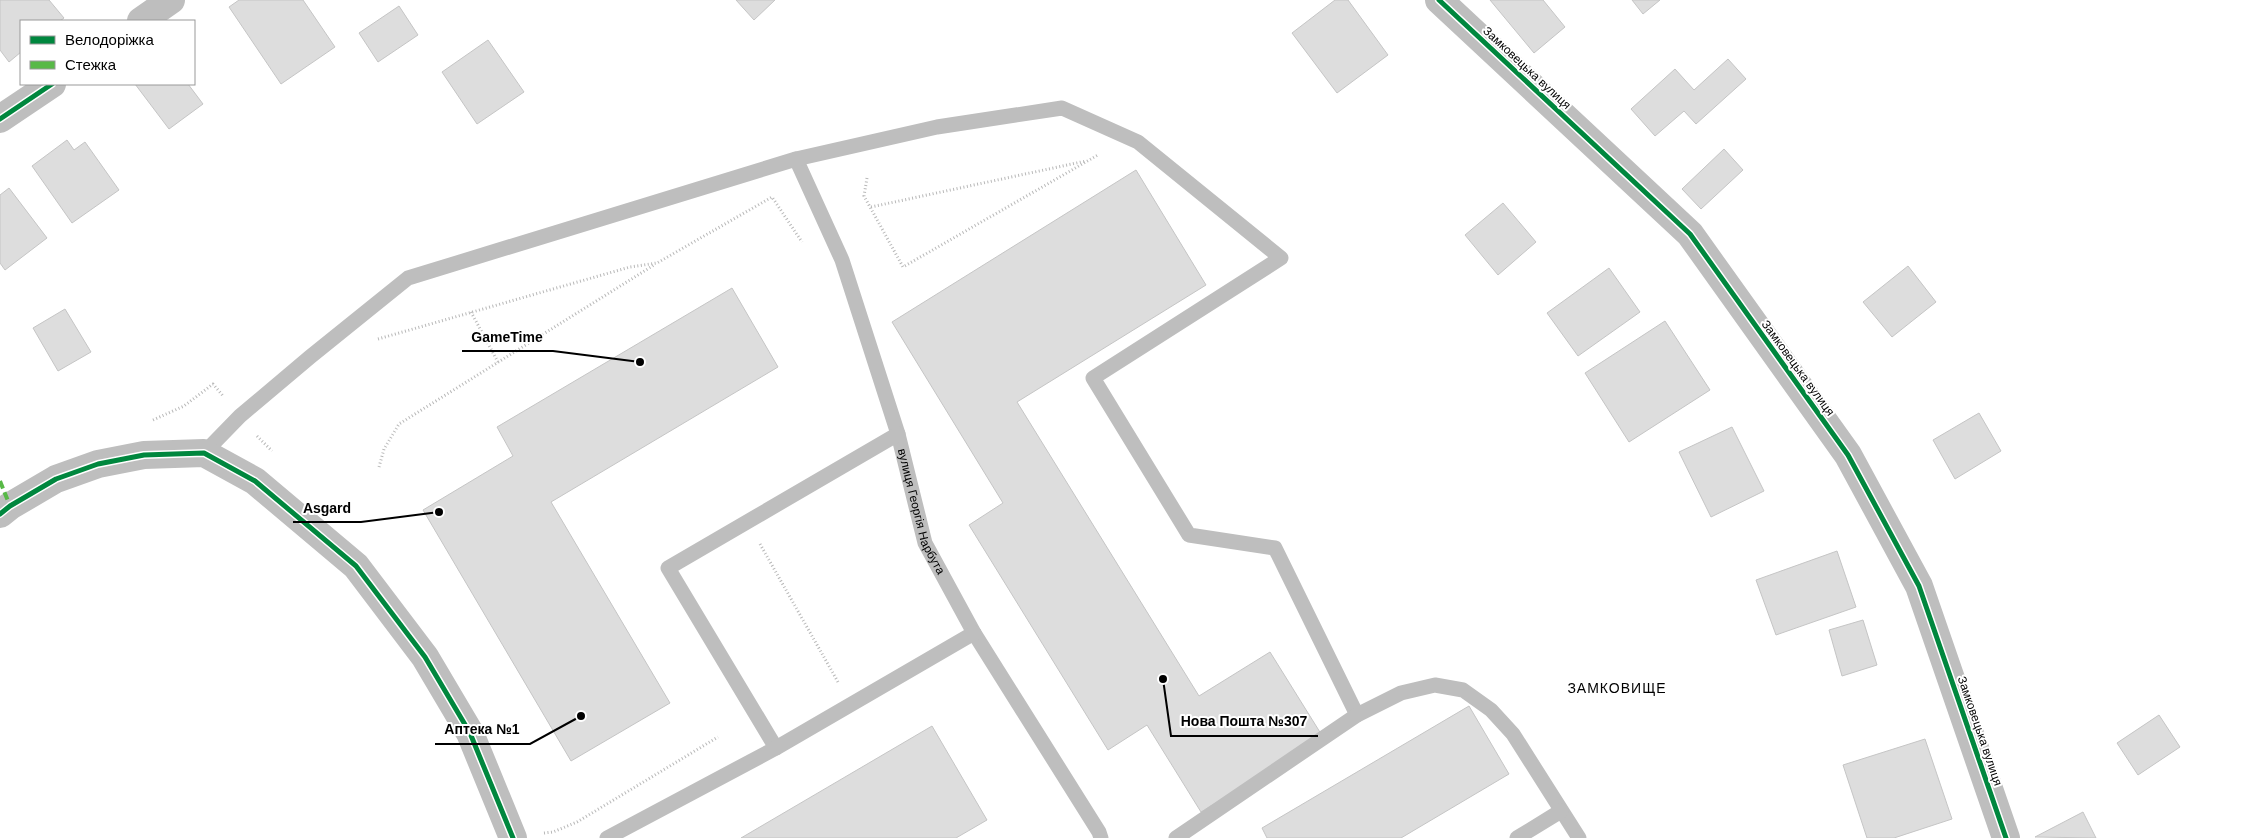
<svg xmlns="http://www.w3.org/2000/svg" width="2242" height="838" viewBox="0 0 2242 838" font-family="Arial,sans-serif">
	<rect width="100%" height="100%" fill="#fff"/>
	<g fill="#ddd" stroke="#c5c5c5">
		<path d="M0,0H49L64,18L60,21H21V52L9,62L0,50Z"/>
		<path d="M239,0H303L335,47L281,84L229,7Z"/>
		<path d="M736,0H775L754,20Z"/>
		<path d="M1335,0H1348L1388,55L1337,93L1292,33Z"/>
		<path d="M1490,0H1543L1565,27L1534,53Z"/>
		<path d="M1632,0H1660L1643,14Z"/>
		<path d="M399,6L418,35L378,62L359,33Z"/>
		<path d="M488,40L524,92L477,124L442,72Z"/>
		<path d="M1728,59L1746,79L1696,124L1684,111L1655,136L1631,109L1675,69L1694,90Z"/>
		<path d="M135,84H188L203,104L169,129Z"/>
		<path d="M67,140L74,150L85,142L119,190L72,223L32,166Z"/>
		<path d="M1724,149L1743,170L1701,209L1682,189Z"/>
		<path d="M1136,170L1206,285L1017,402L1199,696L1270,652L1323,737L1201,812L1147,725L1108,750L969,525L1003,503L892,322Z"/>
		<path d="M9,188L47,238L5,270L0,263V195Z"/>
		<path d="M1503,203L1536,242L1498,275L1465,235Z"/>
		<path d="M1908,266L1936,302L1892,337L1863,302Z"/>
		<path d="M1609,268L1640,312L1578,356L1547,313Z"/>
		<path d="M732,288L778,367L551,502L670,703L571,761L423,510L513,456L497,427Z"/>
		<path d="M65,309L91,352L58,371L33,328Z"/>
		<path d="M1665,321L1710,390L1629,442L1585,373Z"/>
		<path d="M1979,413L2001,451L1955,479L1933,440Z"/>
		<path d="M1732,427L1764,491L1711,517L1679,452Z"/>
		<path d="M1837,551L1856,607L1776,635L1756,580Z"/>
		<path d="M1863,620L1877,665L1842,676L1829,630Z"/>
		<path d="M1469,706L1509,774L1401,838H1267L1262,828Z"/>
		<path d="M2159,715L2180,747L2138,775L2117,743Z"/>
		<path d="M932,726L987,820L956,838H741Z"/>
		<path d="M1925,739L1952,819L1894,838H1867L1843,765Z"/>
		<path d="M2083,812L2096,838L2035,837Z"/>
	</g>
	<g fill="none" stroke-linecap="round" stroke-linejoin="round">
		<g stroke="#b8b8b8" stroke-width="3" stroke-dasharray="1 2.5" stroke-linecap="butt">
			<path d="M867,178L864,196L903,267L1098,155"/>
			<path d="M871,207L1086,161"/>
			<path d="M471,312L498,362"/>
			<path d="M378,339L630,267L657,263L772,197L802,242"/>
			<path d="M153,420L184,406L213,384L224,397"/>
			<path d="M257,436L272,451"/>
			<path d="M379,467L384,449L399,424L654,265"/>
			<path d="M760,544L838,682"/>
			<path d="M544,833L553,832L577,822L718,737"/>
		</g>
		<g stroke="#bebebe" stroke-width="15">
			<path id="s1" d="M796,159L842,260L898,434L925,543L974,633L1099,832L1101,838"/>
			<path d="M204,453L240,416L310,357L408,278L796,159L937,127L1062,108L1138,142L1281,258L1093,378L1189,535L1275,548L1357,715"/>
			<path d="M776,748L668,568L898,434"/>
			<path d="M607,838L776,748L974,633"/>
			<path d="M1176,838L1357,715L1401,693L1435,685L1463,690L1491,710L1513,734L1579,838"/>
			<path d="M1517,838L1561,811"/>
		</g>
		<g stroke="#bebebe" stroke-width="28">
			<path d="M1439,0L1690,234L1848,455L1919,586L2006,838"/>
			<path d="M141,21L171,0"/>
			<path d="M0,119L52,84"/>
			<path d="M0,514L10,506L56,479L98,464L144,455L204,453L255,481L356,566L425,657L470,733L513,838"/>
		</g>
		<path stroke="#58b947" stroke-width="4" stroke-dasharray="8 4" stroke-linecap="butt" d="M0,481L10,506"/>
		<g stroke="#fff" stroke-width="8">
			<g id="cycleway">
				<path d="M1439,0L1690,234L1848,455L1919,586L2006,838"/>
				<path d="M0,119L52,84"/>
				<path d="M0,514L10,506L56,479L98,464L144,455L204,453L255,481L356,566L425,657L470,733L513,838"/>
			</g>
		</g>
		<use href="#cycleway" stroke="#00873e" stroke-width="5"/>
	</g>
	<g text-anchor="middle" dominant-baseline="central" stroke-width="4" stroke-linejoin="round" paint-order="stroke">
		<g font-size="12" fill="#000" stroke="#fff">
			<text transform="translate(1527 68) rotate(43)">Замковецька вулиця</text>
			<text transform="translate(1798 368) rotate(54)">Замковецька вулиця</text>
			<text stroke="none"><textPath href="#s1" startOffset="375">вулиця Георгія Нарбута</textPath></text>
			<text transform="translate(1980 731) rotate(71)">Замковецька вулиця</text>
		</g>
		<g font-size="14" letter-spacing="1" fill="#000" stroke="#fff">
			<text x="1617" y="688">ЗАМКОВИЩЕ</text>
		</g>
	</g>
	<path fill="none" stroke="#000" stroke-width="2" d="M640 362L553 351H462M439 512L361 522H293M1163 679L1171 736H1318M581 716L530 744H435"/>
	<g fill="#000" stroke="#fff" stroke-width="2">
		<circle cx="640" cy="362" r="5"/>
		<circle cx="439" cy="512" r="5"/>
		<circle cx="1163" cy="679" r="5"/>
		<circle cx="581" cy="716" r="5"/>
	</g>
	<g font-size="14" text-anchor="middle" font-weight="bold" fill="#000" stroke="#fff" stroke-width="4" stroke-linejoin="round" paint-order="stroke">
		<text x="507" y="342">GameTime</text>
		<text x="327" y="513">Asgard</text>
		<text x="1244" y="726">Нова Пошта №307</text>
		<text x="482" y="734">Аптека №1</text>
	</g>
	<rect x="20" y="20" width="175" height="65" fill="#ffffff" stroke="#999999"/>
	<rect x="30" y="36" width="25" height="8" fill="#00873e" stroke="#999999"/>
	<text x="65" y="45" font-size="15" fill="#000000">Велодоріжка</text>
	<rect x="30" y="61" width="25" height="8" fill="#58b947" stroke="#999999"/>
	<text x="65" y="70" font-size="15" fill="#000000">Стежка</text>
</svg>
